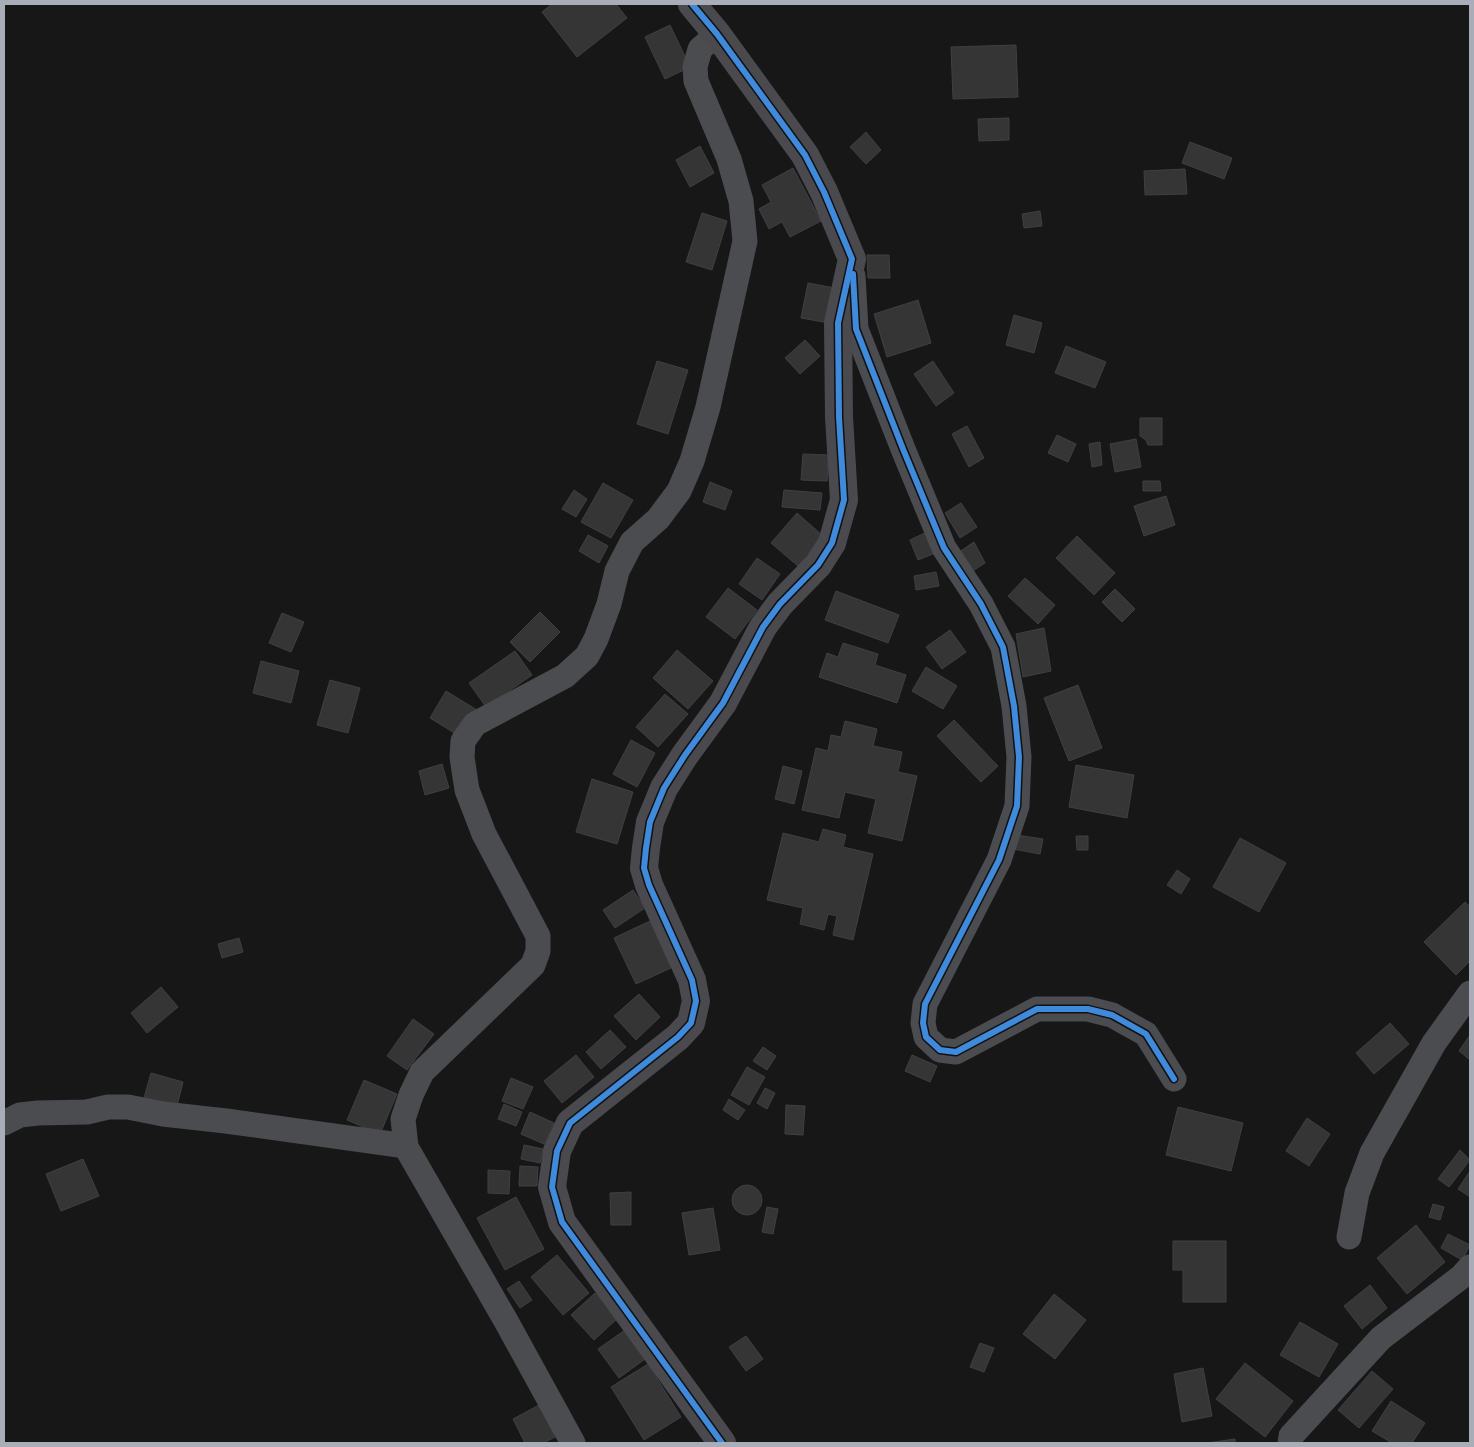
<svg xmlns="http://www.w3.org/2000/svg" width="1474" height="1447" viewBox="0 0 1474 1447" font-family="Karla,sans-serif">
	<rect width="100%" height="100%" fill="#171717"/>
	<g fill="#353536" stroke="#3f4043">
		<path d="M552,4H616L627,18L577,57L542,12Z"/>
		<path d="M670,25L690,67L665,79L645,37Z"/>
		<path d="M1016,45L1018,97L953,99L951,47Z"/>
		<path d="M1009,118V140L979,141L978,119Z"/>
		<path d="M866,132L881,150L866,164L850,147Z"/>
		<path d="M1190,142L1232,158L1224,179L1182,163Z"/>
		<path d="M700,146L714,173L690,187L676,160Z"/>
		<path d="M793,168L821,221L790,237L782,222L769,229L759,209L771,202L762,185Z"/>
		<path d="M1185,169L1187,194L1145,195L1144,171Z"/>
		<path d="M1040,211L1042,226L1024,228L1022,214Z"/>
		<path d="M702,213L727,221L712,270L686,262Z"/>
		<path d="M867,255H889L890,278H868Z"/>
		<path d="M808,283L835,288L829,323L801,318Z"/>
		<path d="M918,300L931,343L887,357L874,314Z"/>
		<path d="M1014,315L1042,323L1034,353L1006,345Z"/>
		<path d="M805,340L820,356L800,374L785,358Z"/>
		<path d="M1066,346L1106,362L1095,388L1055,373Z"/>
		<path d="M657,361L688,370L668,434L637,424Z"/>
		<path d="M933,361L954,393L936,406L914,374Z"/>
		<path d="M1140,418H1162V445H1148L1146,440L1140,436Z"/>
		<path d="M967,426L984,458L969,467L952,434Z"/>
		<path d="M1057,435L1076,444L1068,462L1048,453Z"/>
		<path d="M1136,439L1141,467L1115,472L1110,444Z"/>
		<path d="M1100,442L1102,465L1092,467L1089,444Z"/>
		<path d="M803,454L829,455L827,481L801,480Z"/>
		<path d="M1143,481H1160L1161,491H1143Z"/>
		<path d="M710,482L732,491L725,510L703,502Z"/>
		<path d="M603,483L633,500L611,538L581,522Z"/>
		<path d="M574,490L587,499L576,517L562,509Z"/>
		<path d="M784,490L822,493L820,510L782,507Z"/>
		<path d="M1166,496L1175,525L1144,536L1134,506Z"/>
		<path d="M961,503L977,527L960,538L945,513Z"/>
		<path d="M797,513L823,536L798,566L771,543Z"/>
		<path d="M931,530L940,551L918,560L910,540Z"/>
		<path d="M588,535L608,546L599,563L579,551Z"/>
		<path d="M1077,536L1115,573L1094,595L1056,558Z"/>
		<path d="M974,542L985,563L971,572L959,552Z"/>
		<path d="M757,558L780,574L762,600L739,584Z"/>
		<path d="M936,572L939,586L916,590L914,576Z"/>
		<path d="M1025,578L1055,605L1038,624L1008,596Z"/>
		<path d="M728,588L757,610L735,639L706,617Z"/>
		<path d="M1115,589L1135,609L1122,622L1102,602Z"/>
		<path d="M836,591L899,615L888,643L825,620Z"/>
		<path d="M540,612L560,632L530,662L510,642Z"/>
		<path d="M282,613L304,622L291,652L269,643Z"/>
		<path d="M1044,628L1051,671L1023,677L1016,634Z"/>
		<path d="M950,630L966,652L942,669L926,647Z"/>
		<path d="M843,643L878,654L875,665L906,675L897,703L819,677L827,653L838,657Z"/>
		<path d="M677,650L713,681L688,709L653,678Z"/>
		<path d="M515,651L532,675L486,707L469,683Z"/>
		<path d="M261,661L299,671L291,703L253,693Z"/>
		<path d="M926,667L957,686L943,709L912,691Z"/>
		<path d="M330,680L360,688L348,733L317,725Z"/>
		<path d="M1078,685L1102,748L1069,761L1044,698Z"/>
		<path d="M446,691L477,710L461,737L430,718Z"/>
		<path d="M665,694L688,714L658,747L636,727Z"/>
		<path d="M954,720L998,766L981,782L937,736Z"/>
		<path d="M845,721L877,729L873,746L902,752L898,772L917,776L902,841L868,833L876,799L845,792L839,818L802,810L816,748L828,751L831,735L841,737Z"/>
		<path d="M631,740L655,753L637,787L613,774Z"/>
		<path d="M442,764L449,788L425,795L419,771Z"/>
		<path d="M1076,765L1134,775L1127,818L1069,807Z"/>
		<path d="M783,766L802,771L794,804L775,799Z"/>
		<path d="M592,779L633,792L617,844L576,832Z"/>
		<path d="M823,829L846,835L843,847L873,854L853,940L833,935L837,916L828,914L824,930L800,924L803,908L767,900L783,833L819,842Z"/>
		<path d="M1016,835L1043,839L1040,854L1013,849Z"/>
		<path d="M1076,836H1088V850H1077Z"/>
		<path d="M1240,838L1286,863L1259,912L1213,887Z"/>
		<path d="M1177,870L1190,879L1181,894L1167,885Z"/>
		<path d="M633,890L645,908L615,928L603,910Z"/>
		<path d="M1465,902L1470,907V961L1456,975L1424,942Z"/>
		<path d="M650,921L671,968L636,984L614,938Z"/>
		<path d="M239,938L243,952L222,958L218,944Z"/>
		<path d="M161,987L178,1007L147,1033L131,1013Z"/>
		<path d="M639,994L660,1017L636,1040L614,1016Z"/>
		<path d="M413,1019L434,1034L407,1070L387,1056Z"/>
		<path d="M1390,1023L1409,1044L1374,1074L1356,1053Z"/>
		<path d="M610,1030L626,1047L601,1069L586,1052Z"/>
		<path d="M1470,1035V1060L1459,1051Z"/>
		<path d="M763,1047L776,1056L767,1070L753,1061Z"/>
		<path d="M576,1055L594,1077L562,1103L544,1081Z"/>
		<path d="M912,1055L937,1066L930,1082L905,1071Z"/>
		<path d="M747,1067L765,1077L749,1105L731,1095Z"/>
		<path d="M151,1073L183,1082L175,1114L142,1105Z"/>
		<path d="M511,1078L533,1087L523,1109L502,1101Z"/>
		<path d="M364,1080L397,1094L380,1134L347,1120Z"/>
		<path d="M765,1088L775,1093L767,1109L757,1103Z"/>
		<path d="M729,1099L745,1110L738,1120L723,1110Z"/>
		<path d="M504,1104L522,1112L516,1126L498,1119Z"/>
		<path d="M786,1105L805,1106L803,1135L785,1134Z"/>
		<path d="M1178,1107L1243,1123L1231,1171L1166,1155Z"/>
		<path d="M530,1112L554,1123L544,1144L521,1134Z"/>
		<path d="M1307,1118L1330,1134L1309,1166L1286,1151Z"/>
		<path d="M524,1145L543,1149L540,1163L521,1159Z"/>
		<path d="M1460,1150L1470,1160L1449,1187L1438,1179Z"/>
		<path d="M83,1159L99,1196L61,1211L46,1174Z"/>
		<path d="M520,1166L538,1167L537,1186H519Z"/>
		<path d="M488,1170L510,1171L509,1194L488,1193Z"/>
		<path d="M1470,1171V1197L1458,1189Z"/>
		<circle cx="747" cy="1200" r="15"/>
		<path d="M631,1192V1225H611L610,1193Z"/>
		<path d="M516,1197L544,1249L505,1270L477,1218Z"/>
		<path d="M1433,1204L1444,1207L1440,1220L1429,1217Z"/>
		<path d="M767,1207L778,1209L773,1234L762,1232Z"/>
		<path d="M713,1208L720,1250L689,1255L682,1213Z"/>
		<path d="M1416,1225L1445,1262L1407,1294L1377,1258Z"/>
		<path d="M1448,1234L1470,1245L1462,1260L1441,1248Z"/>
		<path d="M1173,1241H1226V1302H1183V1270H1173Z"/>
		<path d="M557,1255L589,1293L563,1315L531,1277Z"/>
		<path d="M519,1281L532,1300L520,1308L507,1289Z"/>
		<path d="M1370,1285L1387,1308L1362,1329L1344,1306Z"/>
		<path d="M595,1293L618,1318L594,1340L571,1315Z"/>
		<path d="M1054,1294L1086,1320L1055,1359L1023,1334Z"/>
		<path d="M1300,1322L1338,1344L1319,1377L1280,1355Z"/>
		<path d="M625,1330L645,1359L619,1378L598,1349Z"/>
		<path d="M746,1336L763,1359L746,1371L729,1347Z"/>
		<path d="M980,1343L994,1348L984,1372L970,1367Z"/>
		<path d="M1245,1363L1293,1401L1265,1437L1216,1399Z"/>
		<path d="M648,1364L681,1417L644,1440L611,1387Z"/>
		<path d="M1203,1368L1212,1416L1182,1422L1174,1374Z"/>
		<path d="M1372,1371L1393,1389L1359,1428L1338,1410Z"/>
		<path d="M1391,1401L1425,1423L1412,1443H1392L1372,1431Z"/>
		<path d="M539,1405L555,1437L543,1443H525L513,1419Z"/>
		<path d="M1235,1439V1443H1207Z"/>
	</g>
	<g fill="none" stroke-linecap="round" stroke-linejoin="round">
		<g stroke="#4b4c50" stroke-width="25">
			<path d="M853,276L856,329L903,449L944,548L981,604L1003,647L1014,706L1019,757L1017,806L999,860L925,1004L923,1023L926,1037L940,1050L956,1052L1037,1009H1088L1112,1015L1146,1034L1174,1079"/>
			<path d="M4,1123L20,1115L38,1113L87,1112L108,1107H128L163,1114L226,1121L406,1146"/>
			<path d="M1349,1237L1357,1193L1372,1153L1434,1043L1470,993"/>
			<path d="M573,1443L506,1321L406,1147L403,1119L411,1095L422,1072L533,965L538,951V936L484,834L467,790L462,757L463,741L475,724L565,676L587,656L596,639L609,604L617,571L632,542L658,519L679,491L692,461L708,407L745,241L741,201L729,159L696,81L695,67L700,49L717,34"/>
			<path d="M1290,1443L1291,1436L1381,1338L1461,1277L1470,1267"/>
		</g>
		<path stroke="#4a4a4e" stroke-width="28" d="M692,4L717,34L805,155L824,192L852,259L838,323L839,417L844,500L832,543L818,565L780,604L763,627L723,703L685,755L664,788L650,822L646,848L644,868L649,885L692,980L696,1001L691,1023L678,1037L570,1123L557,1151L552,1187L562,1222L722,1443"/>
		<g stroke="#111113" stroke-width="9">
			<g id="cycleway">
				<path d="M692,4L717,34L805,155L824,192L852,259L838,323L839,417L844,500L832,543L818,565L780,604L763,627L723,703L685,755L664,788L650,822L646,848L644,868L649,885L692,980L696,1001L691,1023L678,1037L570,1123L557,1151L552,1187L562,1222L722,1443"/>
				<path d="M853,274L856,329L903,449L944,548L981,604L1003,647L1014,706L1019,757L1017,806L999,860L925,1004L923,1023L926,1037L940,1050L956,1052L1037,1009H1088L1112,1015L1146,1034L1174,1079"/>
			</g>
		</g>
		<use href="#cycleway" stroke="#408adc" stroke-width="6"/>
	</g>
	<rect width="1474" height="1447" fill="none" stroke="#a8adb8" stroke-width="10"/>
</svg>
